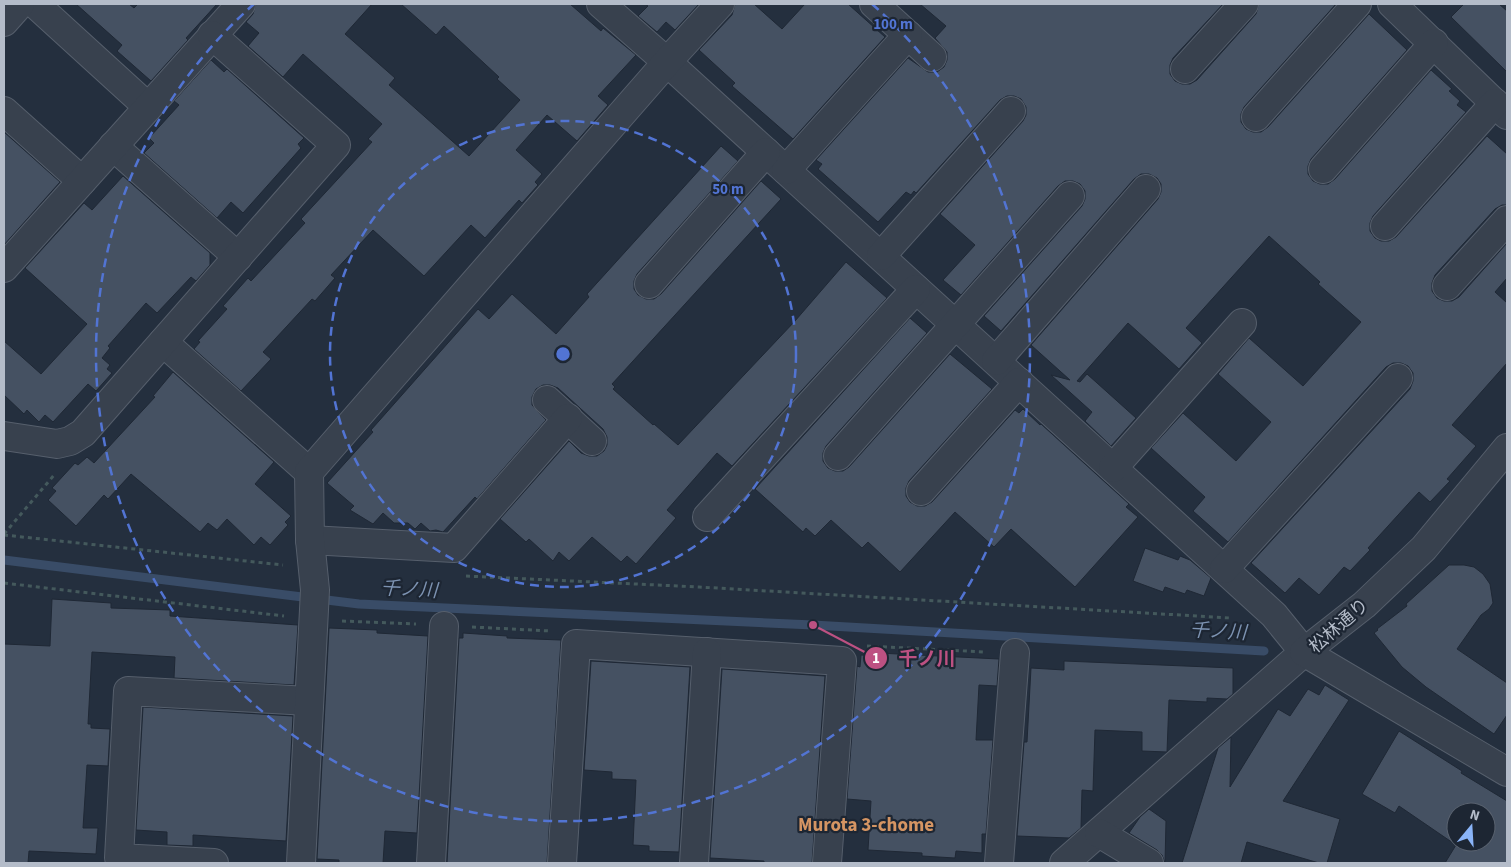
<svg xmlns="http://www.w3.org/2000/svg" width="1511" height="867" viewBox="0 0 1511 867" font-family="'Source Sans 3','Noto Sans JP',sans-serif">
	<rect width="100%" height="100%" fill="#242f3e"/>
	<g fill="none" stroke-linecap="round" stroke-linejoin="round">
		<path stroke="#394c67" stroke-width="9" d="M4,560L359,604L813,625L1264,651"/>
	</g>
	<g fill="#455162" stroke="#1f2835" fill-rule="evenodd">
		<path d="M76,4H129L134,8L138,4H217L186,38L188,40L151,81L117,51L122,45Z"/>
		<path d="M256,4H372L345,34L395,78L389,85L469,156L520,100L497,79L499,77L444,26L436,35L401,4H570L601,31L603,28L636,55L598,96L608,105L577,141L547,115L516,150L542,174L535,182L538,185L522,203L519,200L485,238L471,225L424,276L373,230L331,275L335,278L315,301L312,299L263,352L271,359L241,391L194,349L200,342L198,341L227,309L223,306L248,278L251,281L305,223L301,219L372,142L368,139L382,124L303,54L283,77L248,46L259,33L246,22L253,14Z"/>
		<path d="M645,4H699L675,30L666,22L657,32L638,16L648,6Z"/>
		<path d="M735,4H754L782,29L805,4H848L885,37L793,139L732,86L735,83L699,50L732,15Z"/>
		<path d="M920,4H1223L1173,58L1170,65V74L1175,81L1182,84H1190L1197,80L1256,14L1259,4H1336L1244,107L1241,114V122L1246,129L1253,132H1261L1268,127L1369,14L1407,50L1311,159L1308,166V174L1313,181L1320,184H1328L1335,179L1431,70L1452,89L1449,91L1460,101L1457,105L1466,112L1373,216L1370,223V231L1375,238L1381,241H1389L1396,237L1487,136L1507,154V205H1502L1495,209L1435,275L1432,283V291L1437,298L1444,301H1452L1459,297L1507,243V278L1495,292L1507,303V363L1452,425L1476,446L1447,479L1450,481L1430,502L1419,492L1368,548L1370,550L1350,571L1344,567L1319,595L1299,578L1285,593L1251,563L1410,389L1413,381V373L1408,366L1401,363H1393L1386,367L1228,542L1193,511L1205,497L1151,448L1183,413L1236,461L1271,422L1218,374L1249,338L1303,386L1361,322L1318,284L1320,282L1269,236L1186,328L1202,343L1179,369L1128,323L1077,381L1080,382L1087,374L1136,418L1111,446L1085,421L1092,412L1051,375L1070,380L1031,345L1158,199L1161,192V184L1157,178L1149,174H1141L1134,179L1001,331L984,316L1082,206L1085,199V191L1080,184L1073,181H1065L1058,186L961,295L943,280L975,245L940,214L1023,121L1026,115V107L1021,99L1014,96H1007L1000,100L916,193L914,191L911,195L906,192L878,222L818,169L822,164L816,160L908,58L928,72H937L944,67L947,60V52L935,38L946,26Z"/>
		<path d="M1464,4H1499L1507,11V72L1451,17Z"/>
		<path d="M211,60L224,72L227,69L304,138L298,144L301,148L243,213L231,202L217,218L144,153L154,143L149,138L179,105L174,101Z"/>
		<path d="M4,132L60,182L4,245Z"/>
		<path d="M721,146L738,161L637,274L634,281V289L638,295L646,299H654L661,294L761,181L781,199L612,384L615,387L613,389L653,425L654,424L678,445L795,321L846,262L887,298L732,466L717,453L667,510L676,518L636,564L627,556L621,562L592,537L569,561L559,552L553,561L529,539L526,542L500,519L569,441L581,453L589,456H597L604,451L607,445V437L603,429L558,388L550,385H543L536,389L532,397V405L546,420L477,499L475,497L443,532L436,530L430,531L421,523L415,529L408,523H394L383,513L373,524L350,510L354,506L327,483L373,432L371,430L478,309L489,319L512,294L556,334L589,297L587,294Z"/>
		<path d="M123,176L210,253V265L196,281L191,277L157,313L146,303L108,346L110,348L102,358L110,365L107,369L112,373L96,391L88,384L53,422L45,415L39,422L27,410L24,414L4,395V341L41,374L87,324L25,268L84,203L92,210Z"/>
		<path d="M910,318L927,333L826,446L823,453V461L828,468L835,471H843L849,467L950,354L992,389L909,481L906,488V496L910,502L917,506H925L932,502L1015,410L1019,413L1023,409L1040,425L1041,424L1129,504L1126,507L1138,517L1075,587L1011,529L994,547L955,512L900,572L868,542L862,548L831,520L815,536L806,528L803,532L755,489Z"/>
		<path d="M173,372L274,462L255,484L291,516L285,522L288,525L270,545L261,537L254,545L227,519L217,530L208,523L200,532L131,474L108,499L104,495L76,526L48,500L56,491L52,488L75,463L78,465L87,457L94,463L155,397L153,396Z"/>
		<path d="M1145,548L1178,560L1180,556L1190,560L1211,578L1204,596L1187,590L1185,594L1165,587L1163,592L1133,581Z"/>
		<path d="M1449,565H1464L1474,567L1483,574L1490,584L1493,603L1489,609L1481,615L1457,649L1507,683V715L1494,734L1426,687L1402,667L1374,633L1378,630L1377,629L1407,606L1406,604Z"/>
		<path d="M52,599L111,603V608L170,610V616L298,625L294,685L174,678L175,657L92,652L88,724H91V728L110,729L108,766L87,765L83,828H98L96,854L29,851L28,863H4V644L50,646Z"/>
		<path d="M329,628L377,630V633L428,636L417,833L385,831L383,863H339V860L317,859Z"/>
		<path d="M463,633L507,636V638L561,640L547,863H447L459,638H463Z"/>
		<path d="M878,653L999,659L997,686L979,685L976,740H993L986,834H982V853L956,851L955,858L922,856V853L868,850L871,801L847,799L857,666L860,667L861,655L878,656Z"/>
		<path d="M591,661L690,667L679,852L649,851V846L633,845L636,780L612,779V772L584,770Z"/>
		<path d="M1064,661L1233,668V694L1227,699L1207,698V702L1169,700L1167,752L1142,751V732L1095,730L1093,791L1082,790L1081,828L1069,838L1017,836L1024,742H1027L1031,668L1064,670Z"/>
		<path d="M722,669L825,676L812,863H764V861L710,858Z"/>
		<path d="M1325,685L1349,700L1283,801L1340,819L1327,863H1319L1247,842L1241,863H1182L1218,748L1231,737L1230,787L1278,709L1290,716L1308,689L1319,695Z"/>
		<path d="M143,707L293,716L286,841L193,835V846L167,845V832L136,830Z"/>
		<path d="M1399,731L1462,771L1461,773L1507,801V863H1445L1456,845L1399,806L1395,813L1362,794ZM1456,812H1486V842H1456Z"/>
		<path d="M1149,809L1166,821L1165,863L1162,855L1157,850L1129,833L1140,817Z"/>
	</g>
	<g fill="none" stroke-linecap="round" stroke-linejoin="round">
		<g stroke="#565f6c" stroke-width="30">
			<g id="minor">
				<path d="M35,4L148,107"/>
				<path d="M601,4L667,62L1274,615L1304,652L1064,863"/>
				<path d="M874,4L932,57"/>
				<path d="M1392,4L1507,115"/>
				<path d="M4,22L20,4"/>
				<path d="M1185,69L1244,4"/>
				<path d="M4,111L82,181"/>
				<path d="M1256,117L1357,4"/>
				<path d="M113,146L238,257"/>
				<path d="M1323,169L1434,43"/>
				<path d="M786,170L908,35"/>
				<path d="M1385,226L1495,103"/>
				<path d="M881,256L1011,111"/>
				<path d="M4,268L241,4"/>
				<path d="M649,284L766,152"/>
				<path d="M1447,286L1507,220"/>
				<path d="M163,342L309,472"/>
				<path d="M996,361L1146,189"/>
				<path d="M547,400L592,441"/>
				<path d="M4,436L57,444L70,441L83,433L336,145L212,35"/>
				<path d="M1507,448L1424,548L1364,605L1304,652L1507,772"/>
				<path d="M838,456L1070,196"/>
				<path d="M1113,468L1242,323"/>
				<path d="M921,491L1019,382"/>
				<path d="M707,517L916,289"/>
				<path d="M310,540L454,548L568,418"/>
				<path d="M1224,569L1398,378"/>
				<path d="M1099,833L1149,863"/>
				<path d="M214,863L119,858L128,691L309,701"/>
				<path d="M301,863L315,590L310,540L309,472L667,62L720,4"/>
				<path d="M431,863L444,626"/>
				<path d="M562,863L576,644L842,661L827,863"/>
				<path d="M694,863L707,652"/>
				<path d="M999,863L1015,653"/>
			</g>
		</g>
		<g stroke="#44595c" stroke-width="3" stroke-dasharray="4 4" stroke-linecap="butt">
			<path d="M4,534L55,474"/>
			<path d="M4,535L283,565"/>
			<path d="M466,576L699,587L1231,618"/>
			<path d="M4,583L284,616"/>
			<path d="M342,621L416,624"/>
			<path d="M472,627L551,631"/>
			<path d="M867,646L985,652"/>
		</g>
		<use href="#minor" stroke="#38414e" stroke-width="28"/>
	</g>
	<g fill="none" stroke="#5274d3" stroke-width="2.5" stroke-dasharray="9 6">
		<circle cx="563" cy="354" r="233"/>
		<path d="M872 4A467 467 0 1 1 254 4"/>
	</g>
	<g text-anchor="middle" dominant-baseline="central" stroke-width="4.5" stroke-linejoin="round" paint-order="stroke">
		<g font-size="18" fill="#b4bcc9" stroke="#1d2633">
			<text transform="translate(1339 626) rotate(-41)">松林通り</text>
		</g>
		<g font-size="19" font-style="italic" fill="#7c92b1" stroke="#1d2633">
			<text transform="translate(409 590) rotate(3)">千ノ川</text>
			<text transform="translate(1218 632) rotate(3)">千ノ川</text>
		</g>
		<g font-size="19" font-weight="bold" fill="#d59563" stroke="#1d2633">
			<text x="866" y="825">Murota 3-chome</text>
		</g>
	</g>
	<circle cx="563" cy="354" r="8" fill="#5274d3" stroke="#1d2633" stroke-width="2.5"/>
	<g font-size="15" text-anchor="middle" font-weight="bold" fill="#5274d3" stroke="#1d2633" stroke-width="4.5" stroke-linejoin="round" paint-order="stroke">
		<text x="893" y="29">100 m</text>
		<text x="728" y="194">50 m</text>
	</g>
	<path fill="none" stroke="#bd5182" stroke-width="2" d="M813 625L876 658"/>
	<g fill="#bd5182" stroke="#1d2633" stroke-width="2">
		<circle cx="813" cy="625" r="5"/>
		<circle cx="876" cy="658" r="12"/>
	</g>
	<g font-size="15" text-anchor="middle" font-weight="bold" fill="#fff">
		<text x="876" y="663">1</text>
	</g>
	<g font-size="19" text-anchor="middle" font-weight="bold" fill="#bd5182" stroke="#1d2633" stroke-width="4.5" stroke-linejoin="round" paint-order="stroke">
		<text x="927" y="665">千ノ川</text>
	</g>
	<rect width="1511" height="867" fill="none" stroke="#b4bcc9" stroke-width="10"/>
	<g transform="translate(1471 827) rotate(18)"><circle r="24" fill="#1d2633" stroke="#59626f"/>
	<path d="M0-4L9 19L0 12L-9 19Z" fill="#8ab4f8"/>
	<text y="-8" font-size="14" font-weight="bold" text-anchor="middle" fill="#b4bcc9">N</text>
	</g>
</svg>
